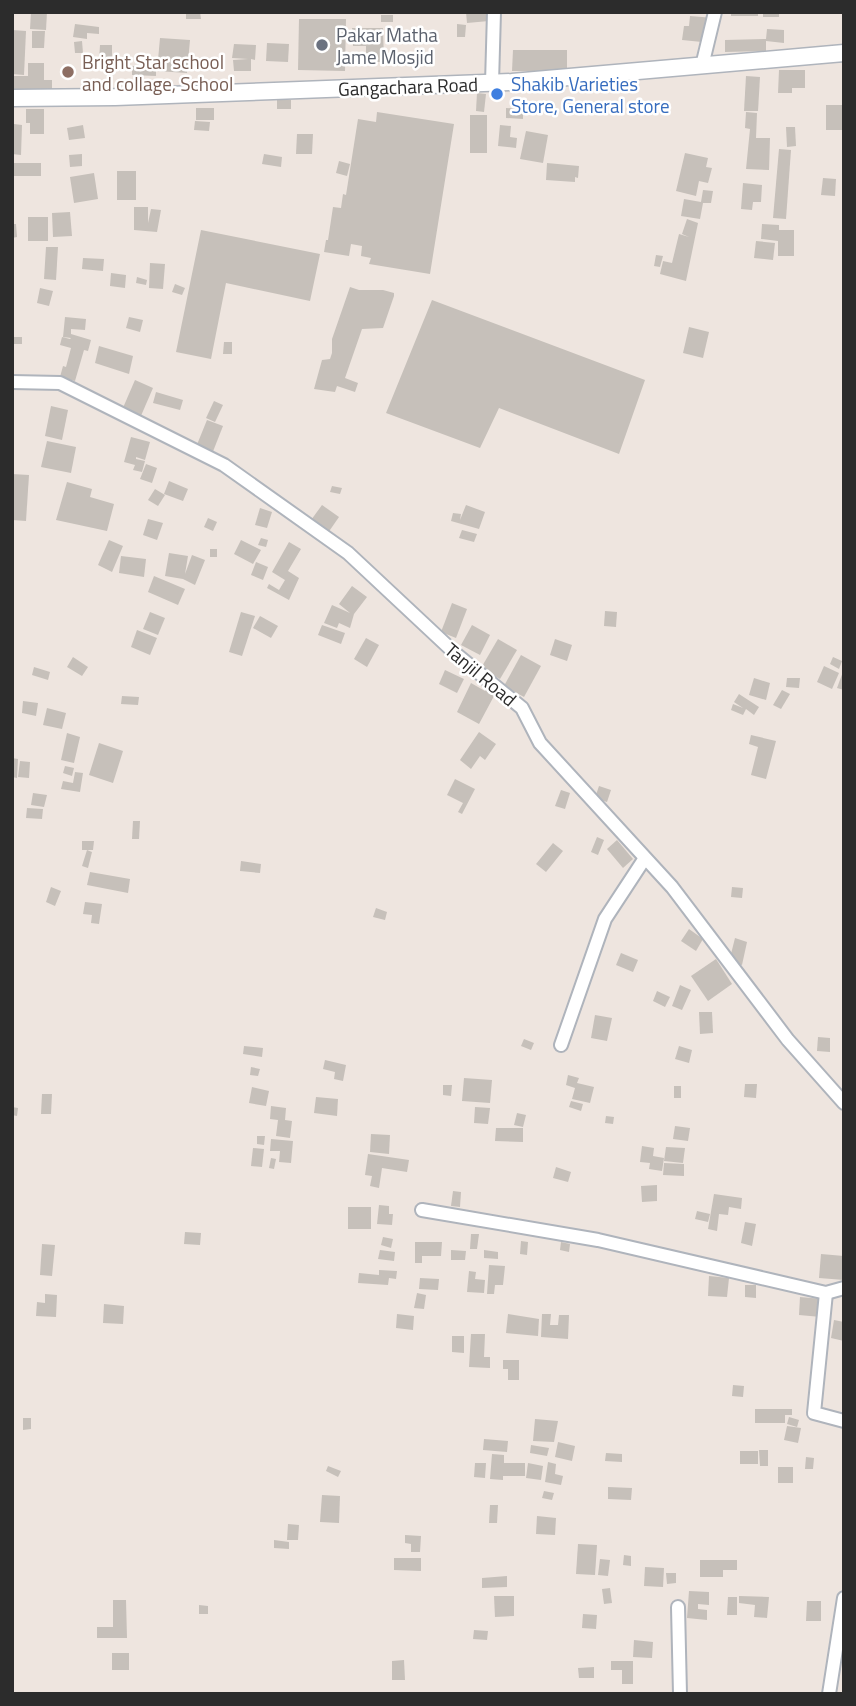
<svg xmlns="http://www.w3.org/2000/svg" width="856" height="1706" viewBox="0 0 856 1706" font-family="'Titillium Web',sans-serif">
	<rect width="100%" height="100%" fill="#eee5df"/>
	<g fill="#c6c0ba">
		<path d="M31,12H47L46,30L30,29Z"/>
		<path d="M186,12H200L201,19H186Z"/>
		<path d="M466,12H488L489,21L467,23Z"/>
		<rect x="731" y="12" width="27" height="4"/>
		<rect x="763" y="12" width="16" height="5"/>
		<rect x="381" y="15" width="12" height="7"/>
		<path d="M690,16L714,18L712,43L682,40L684,26H689Z"/>
		<path d="M299,19H346L345,71L298,70Z"/>
		<path d="M75,24L99,27V34L87,33V39L73,37Z"/>
		<path d="M457,24L466,25L465,37H457Z"/>
		<path d="M352,28H383L384,62H366V46H353Z"/>
		<path d="M767,29L784,30V43L766,41V51L725,52V40L766,39Z"/>
		<path d="M12,30L26,31L24,75L12,74Z"/>
		<path d="M32,31H45L44,48H32Z"/>
		<path d="M160,38L190,40L187,73L157,71Z"/>
		<path d="M82,41L83,53H75L74,42Z"/>
		<path d="M267,43L289,44L288,62L266,61Z"/>
		<path d="M234,44L256,45L255,60L251,59V71H234L233,60L248,59L232,58Z"/>
		<path d="M100,45H112V60H99Z"/>
		<path d="M513,50H567V71H512Z"/>
		<path d="M137,57L145,58V65L136,64Z"/>
		<path d="M28,63H44V80H52V89H12V76H28Z"/>
		<path d="M132,66L156,67V76L132,75Z"/>
		<path d="M779,70H805V88H792V93H778Z"/>
		<path d="M746,76L760,77L758,111H744Z"/>
		<path d="M477,93L486,94L484,112L476,111Z"/>
		<rect x="277" y="100" width="14" height="9"/>
		<rect x="826" y="105" width="16" height="25"/>
		<rect x="196" y="108" width="18" height="12"/>
		<path d="M506,108L523,109V119L506,118Z"/>
		<path d="M26,109H44V134H30V123H26Z"/>
		<path d="M377,112L454,124L430,274L369,264L371,258L361,256L362,246L351,244L349,256L324,252L326,240H328L333,207L341,208L343,194L346,195L358,119L376,122Z"/>
		<path d="M746,112L757,113L756,138H770L769,170L746,169L750,129L745,128Z"/>
		<rect x="470" y="115" width="17" height="38"/>
		<path d="M195,121L210,122L209,131L194,130Z"/>
		<path d="M14,124L22,125L21,155L12,154Z"/>
		<path d="M83,125L85,138L69,140L67,128Z"/>
		<path d="M500,125L511,126L510,137L517,138L516,148L498,146Z"/>
		<path d="M786,127H795L796,146L787,147Z"/>
		<path d="M526,131L548,135L543,163L520,159Z"/>
		<path d="M297,134H313L312,154H296Z"/>
		<path d="M779,149L791,150L786,219L773,218Z"/>
		<path d="M685,153L708,158L706,167L712,168L708,183L699,181L696,196L676,191Z"/>
		<path d="M82,154V166L70,167L69,155Z"/>
		<path d="M264,154L282,157L281,167L262,164Z"/>
		<path d="M339,161L350,164L347,176L336,173Z"/>
		<rect x="12" y="163" width="29" height="13"/>
		<path d="M547,163L579,166L578,178L575,177V182L546,180Z"/>
		<rect x="117" y="171" width="19" height="29"/>
		<path d="M94,173L98,199L74,203L70,177Z"/>
		<path d="M823,178L836,179L835,196L821,195Z"/>
		<path d="M743,183L762,185L761,202H753L752,210L741,209Z"/>
		<path d="M703,190L713,191L711,203H703L700,219L681,216L684,199L701,202Z"/>
		<path d="M134,207H148V223L151,209L161,210L157,232L134,230Z"/>
		<path d="M70,212L72,236L53,237L52,213Z"/>
		<rect x="28" y="217" width="20" height="24"/>
		<path d="M687,219L698,223L686,281L660,274L663,261L672,263L679,234L689,237L682,234Z"/>
		<path d="M12,224H16L17,237L12,238Z"/>
		<path d="M762,224L779,225V230H794V256H778V241L761,239Z"/>
		<path d="M201,230L320,254L310,301L226,283L211,359L176,352Z"/>
		<path d="M756,241L775,243L773,260L754,258Z"/>
		<path d="M46,247H58L56,280L44,279Z"/>
		<path d="M656,255L663,256L660,267L654,266Z"/>
		<path d="M83,258L104,259L103,271L82,269Z"/>
		<path d="M150,263L165,264L163,289L149,288Z"/>
		<path d="M111,273L126,275L125,288L110,286Z"/>
		<path d="M137,277L147,280L146,285L136,283Z"/>
		<path d="M175,284L185,288L182,295L172,292Z"/>
		<path d="M350,287L359,290H383L394,293V296L383,328L362,329L345,378L358,383L355,392L337,386L335,392L314,389L322,360L330,359L332,353V339Z"/>
		<path d="M40,288L53,291L49,306L37,303Z"/>
		<path d="M432,300L645,380L619,454L499,408L480,448L386,413Z"/>
		<path d="M65,317L86,319L85,330L71,329V334L91,340L88,351L84,350L75,381L60,377L63,366L66,367L71,348L60,345L62,337L70,339L71,338L63,337Z"/>
		<path d="M129,317L143,320L140,332L126,328Z"/>
		<path d="M689,327L709,332L703,358L683,353Z"/>
		<rect x="12" y="337" width="10" height="7"/>
		<path d="M224,342H232V354H223Z"/>
		<path d="M99,346L133,356L129,374L95,363Z"/>
		<path d="M135,380L153,388L137,425L119,417Z"/>
		<path d="M156,392L183,400L180,410L153,403Z"/>
		<path d="M214,401L223,405L215,422L206,418Z"/>
		<path d="M51,406L68,410L62,440L45,436Z"/>
		<path d="M207,420L223,426L212,454L196,447Z"/>
		<path d="M131,437L150,442L145,460L136,457V459L145,461L142,472L133,470L135,465L124,462Z"/>
		<path d="M47,441L76,447L71,473L41,467Z"/>
		<path d="M146,464L157,468L152,483L140,479Z"/>
		<path d="M12,474L29,475L26,521L12,520Z"/>
		<path d="M169,481L188,489L183,501L164,494Z"/>
		<path d="M67,482L92,489L90,497L114,504L107,531L56,520Z"/>
		<path d="M332,486L342,488L340,494L330,492Z"/>
		<path d="M155,489L165,495L158,506L148,500Z"/>
		<path d="M322,505L339,517L323,540L306,527Z"/>
		<path d="M466,505L485,512L479,529L451,521L453,513L461,514L460,520Z"/>
		<path d="M260,508L272,512L267,528L255,525Z"/>
		<path d="M208,518L217,522L213,531L204,527Z"/>
		<path d="M148,519L163,523L157,540L143,535Z"/>
		<path d="M462,530L477,534L474,542L459,538Z"/>
		<path d="M261,538L268,540L266,547L258,545Z"/>
		<path d="M109,540L123,546L112,572L98,565Z"/>
		<path d="M241,540L261,550L253,564L234,554Z"/>
		<path d="M289,542L301,549L288,571L299,578L289,600L267,588L269,584L279,590L285,580L272,572Z"/>
		<rect x="210" y="549" width="7" height="8"/>
		<path d="M169,553L188,556L185,574L192,555L205,560L195,585L183,579L165,576Z"/>
		<path d="M121,556L146,559L144,577L119,573Z"/>
		<path d="M256,562L268,567L263,580L251,575Z"/>
		<path d="M154,576L185,589L178,605L148,592Z"/>
		<path d="M352,586L367,597L354,614L350,628L339,623L337,628L324,623L332,605L350,613L339,604Z"/>
		<path d="M452,603L467,609L456,638L441,632Z"/>
		<path d="M605,611L617,612L616,627L604,626Z"/>
		<path d="M150,612L165,618L158,635L143,629Z"/>
		<path d="M241,612L255,616L242,656L229,652Z"/>
		<path d="M260,616L278,626L271,638L253,628Z"/>
		<path d="M322,625L345,633L341,644L318,635Z"/>
		<path d="M472,625L490,635L480,655L461,645Z"/>
		<path d="M137,630L157,638L150,655L131,647Z"/>
		<path d="M366,638L379,645L367,667L354,659Z"/>
		<path d="M498,639L517,650L500,679L481,668Z"/>
		<path d="M555,639L572,645L567,661L550,655Z"/>
		<path d="M521,655L541,666L524,697L504,686Z"/>
		<path d="M73,657L88,667L82,676L67,667Z"/>
		<path d="M833,657L842,661L839,669L830,664Z"/>
		<path d="M824,666L839,673L832,689L817,682Z"/>
		<path d="M34,667L50,672L48,680L32,675Z"/>
		<path d="M844,669V690L837,688Z"/>
		<path d="M445,670L464,679L457,693L439,684Z"/>
		<path d="M754,678L770,683L766,700L749,695Z"/>
		<path d="M787,678H800L799,688L786,687Z"/>
		<path d="M489,682L501,688L497,697L494,696L479,724L457,712L471,683L485,691Z"/>
		<path d="M782,690L790,694L781,709L773,705Z"/>
		<path d="M739,694L759,707L754,715L746,709L743,715L731,710L733,704L743,708L734,702Z"/>
		<path d="M122,696L139,697L138,705L121,704Z"/>
		<path d="M23,701L38,703L36,716L22,713Z"/>
		<path d="M47,708L66,713L62,729L43,725Z"/>
		<path d="M479,732L496,744L485,760L480,756L471,769L460,760Z"/>
		<path d="M67,733L80,737L74,763L61,760Z"/>
		<path d="M751,735L776,741L766,779L751,775L758,747L749,744Z"/>
		<path d="M99,743L123,751L113,783L89,775Z"/>
		<path d="M12,758L18,759L17,778L12,777Z"/>
		<path d="M20,761L30,762L29,778L18,777Z"/>
		<path d="M65,766L74,768L72,776L63,773Z"/>
		<path d="M75,772L83,773L80,792L61,789L63,781L73,783Z"/>
		<path d="M455,779L475,789L462,814L458,812L463,803L447,795Z"/>
		<path d="M599,786L611,790L607,802L595,798Z"/>
		<path d="M561,790L570,793L565,809L555,806Z"/>
		<path d="M33,793L47,795L44,807L31,805Z"/>
		<path d="M27,808L43,809L42,819L26,818Z"/>
		<path d="M133,821H140L139,839H132Z"/>
		<path d="M597,837L604,840L598,855L591,852Z"/>
		<path d="M617,840L633,859L623,868L607,849Z"/>
		<path d="M82,841H94L93,850H82Z"/>
		<path d="M553,843L563,851L546,872L536,864Z"/>
		<path d="M87,850L92,852L88,868L82,866Z"/>
		<path d="M241,861L261,864L260,873L240,871Z"/>
		<path d="M90,872L130,879L128,893L87,885Z"/>
		<path d="M51,887L61,891L55,906L46,902Z"/>
		<path d="M732,887L743,888L742,898L731,897Z"/>
		<path d="M85,902L102,904L99,924L91,923L92,915L83,914Z"/>
		<path d="M376,908L387,912L385,920L373,917Z"/>
		<path d="M689,929L703,939L696,951L681,941Z"/>
		<path d="M735,938L747,942L742,965L729,962Z"/>
		<path d="M621,953L638,960L633,972L616,965Z"/>
		<path d="M716,959L732,984L708,1001L691,976Z"/>
		<path d="M680,985L691,990L682,1010L672,1006Z"/>
		<path d="M657,991L670,997L665,1007L653,1001Z"/>
		<path d="M699,1012H712L713,1033L700,1034Z"/>
		<path d="M595,1015L612,1018L607,1041L591,1038Z"/>
		<path d="M818,1037L830,1038V1052L817,1051Z"/>
		<path d="M524,1039L534,1043L531,1050L521,1046Z"/>
		<path d="M244,1046L263,1048L262,1057L243,1054Z"/>
		<path d="M679,1046L692,1050L689,1063L675,1059Z"/>
		<path d="M325,1060L346,1065L343,1081L334,1079L335,1072L323,1069Z"/>
		<path d="M251,1067L260,1069L258,1076L250,1075Z"/>
		<path d="M568,1075L579,1078L577,1083L594,1087L590,1103L572,1099L575,1088L566,1085Z"/>
		<path d="M464,1078L492,1080L490,1103L462,1101Z"/>
		<path d="M745,1084H757L756,1098L744,1097Z"/>
		<path d="M443,1085H452L451,1096L443,1095Z"/>
		<rect x="674" y="1086" width="7" height="12"/>
		<path d="M252,1087L269,1091L266,1106L249,1103Z"/>
		<path d="M42,1094H52L51,1114H41Z"/>
		<path d="M316,1097L338,1099L337,1116L314,1113Z"/>
		<path d="M571,1101L583,1104L581,1111L569,1107Z"/>
		<path d="M271,1106L286,1108L285,1120L292,1121L290,1138L276,1136L278,1120L270,1119Z"/>
		<path d="M12,1107L18,1108L17,1116L12,1115Z"/>
		<path d="M475,1107L490,1108L488,1124L474,1123Z"/>
		<path d="M517,1113L526,1115L523,1127L514,1125Z"/>
		<path d="M606,1116L614,1117L613,1124L605,1123Z"/>
		<path d="M675,1126L690,1128L688,1141L673,1139Z"/>
		<path d="M496,1128H523V1142L495,1141Z"/>
		<path d="M371,1134L390,1135L389,1154L370,1152Z"/>
		<path d="M257,1136H265L264,1145L257,1144Z"/>
		<path d="M271,1139L293,1141L291,1163L279,1162L280,1151H270Z"/>
		<path d="M642,1146L654,1148L653,1156L664,1158L662,1171L649,1169L650,1163L640,1162Z"/>
		<path d="M666,1147L685,1148L683,1163L664,1161Z"/>
		<path d="M253,1148L264,1149L262,1167L251,1166Z"/>
		<path d="M368,1154L409,1160L407,1172L382,1168L379,1188L370,1186L372,1176L365,1175Z"/>
		<path d="M271,1158L276,1159L274,1169L269,1168Z"/>
		<path d="M664,1163L684,1164V1176L663,1175Z"/>
		<path d="M556,1167L571,1172L568,1182L553,1178Z"/>
		<path d="M657,1185V1201L642,1202L641,1186Z"/>
		<path d="M453,1191L461,1192L460,1207L451,1206Z"/>
		<path d="M714,1194L742,1198L741,1209L729,1207L728,1215L719,1214L717,1231L708,1229Z"/>
		<path d="M379,1205L389,1206V1214H393L392,1225L377,1224Z"/>
		<rect x="348" y="1207" width="23" height="22"/>
		<path d="M697,1211L710,1214L708,1222L695,1219Z"/>
		<path d="M745,1222L756,1224L752,1246L741,1243Z"/>
		<path d="M185,1232L201,1233L200,1245L184,1244Z"/>
		<path d="M471,1234H479L477,1249H470Z"/>
		<path d="M383,1237L393,1239L391,1248L381,1245Z"/>
		<path d="M521,1241L528,1242L527,1255L520,1254Z"/>
		<path d="M415,1242H442L441,1256H422V1263H415Z"/>
		<path d="M561,1242L570,1244L569,1252L560,1250Z"/>
		<path d="M42,1244L55,1245L52,1276L40,1275Z"/>
		<path d="M380,1250L395,1252L394,1261L378,1259Z"/>
		<path d="M451,1250L466,1251L465,1260H451Z"/>
		<path d="M484,1250L498,1252V1259L484,1258Z"/>
		<path d="M821,1254L844,1256V1280L819,1278Z"/>
		<path d="M489,1265L505,1266L503,1285H495L494,1294H487Z"/>
		<path d="M379,1270L397,1271L396,1279L389,1278L388,1285L358,1283L359,1273L379,1275Z"/>
		<path d="M469,1271L476,1272L475,1279L485,1280L484,1293L467,1292Z"/>
		<path d="M709,1276L729,1278L727,1297L708,1296Z"/>
		<path d="M420,1278L439,1279L438,1290L419,1289Z"/>
		<path d="M745,1285H756V1298L745,1297Z"/>
		<path d="M417,1293L426,1295L424,1309L414,1308Z"/>
		<path d="M45,1294L57,1295L56,1317L36,1316L37,1302L45,1303Z"/>
		<path d="M800,1297L822,1299L821,1317L799,1315Z"/>
		<path d="M104,1304L124,1306L123,1324L103,1323Z"/>
		<path d="M397,1314L414,1316L413,1330L396,1328Z"/>
		<path d="M508,1314L539,1319L538,1336L506,1333Z"/>
		<path d="M542,1314H551L550,1325H558L559,1315H569L568,1339L541,1337Z"/>
		<path d="M834,1320L844,1322V1341L831,1338Z"/>
		<path d="M471,1334H485L484,1357H490V1368L469,1367Z"/>
		<path d="M452,1336H464V1353L452,1352Z"/>
		<path d="M503,1360H519V1380H508V1369H503Z"/>
		<path d="M733,1385L744,1386L743,1397L732,1396Z"/>
		<path d="M755,1409H792V1415H785V1423H755Z"/>
		<path d="M789,1417L799,1420L797,1427L787,1424Z"/>
		<path d="M23,1418H31V1429L23,1430Z"/>
		<path d="M535,1419L558,1421L554,1442L533,1441Z"/>
		<path d="M787,1426L801,1428L798,1443L784,1440Z"/>
		<path d="M484,1439L508,1441L507,1452L483,1450Z"/>
		<path d="M558,1442L575,1446L572,1461L555,1457Z"/>
		<path d="M531,1445L549,1448L547,1456L530,1453Z"/>
		<path d="M759,1450H768V1466H760Z"/>
		<rect x="740" y="1451" width="18" height="13"/>
		<path d="M606,1453L622,1454V1462L605,1461Z"/>
		<path d="M492,1454L504,1455V1463H525V1476H503V1480L490,1479Z"/>
		<path d="M806,1457L814,1458L813,1469H805Z"/>
		<path d="M548,1462L556,1464L555,1474L563,1476L561,1485L545,1482Z"/>
		<path d="M475,1463H486L485,1478L474,1477Z"/>
		<path d="M528,1463L543,1466L541,1480L526,1478Z"/>
		<path d="M328,1466L341,1471L338,1477L326,1471Z"/>
		<rect x="778" y="1467" width="15" height="16"/>
		<path d="M608,1487L632,1488L631,1500L608,1499Z"/>
		<path d="M544,1491L554,1493L552,1500L542,1498Z"/>
		<path d="M322,1495L340,1496L339,1523L320,1522Z"/>
		<path d="M490,1505H498L497,1523H489Z"/>
		<path d="M537,1516L556,1518L555,1535L536,1534Z"/>
		<path d="M288,1524L299,1525L298,1540H287Z"/>
		<path d="M405,1535L421,1536L420,1552H411V1544L405,1543Z"/>
		<path d="M274,1540L289,1542V1549L274,1548Z"/>
		<path d="M578,1544L597,1545L595,1575L576,1574Z"/>
		<path d="M624,1555L631,1556V1566L623,1565Z"/>
		<path d="M394,1558H421V1571L394,1570Z"/>
		<path d="M600,1559L610,1560L608,1576L598,1575Z"/>
		<path d="M700,1560H737V1570H723V1577H700Z"/>
		<path d="M645,1567L664,1568L663,1587L644,1586Z"/>
		<path d="M666,1573H676V1583L667,1584Z"/>
		<path d="M507,1576V1587L482,1588V1578Z"/>
		<path d="M610,1588L612,1603L604,1604L602,1589Z"/>
		<path d="M689,1591L709,1592V1605L698,1604V1609L707,1610V1620L687,1618Z"/>
		<path d="M494,1596H514V1616L495,1617Z"/>
		<path d="M739,1596L769,1597L767,1618L754,1617L755,1605L739,1603Z"/>
		<path d="M728,1597H737V1615H727Z"/>
		<path d="M113,1600H126L127,1638H97V1627H113Z"/>
		<path d="M807,1601H821V1621H806Z"/>
		<path d="M199,1605L208,1606V1614H199Z"/>
		<path d="M583,1614L597,1615L596,1629L582,1628Z"/>
		<path d="M474,1630L488,1631L487,1640L473,1639Z"/>
		<path d="M634,1640L653,1642L652,1658L633,1657Z"/>
		<rect x="112" y="1653" width="17" height="17"/>
		<path d="M404,1660L405,1680H392V1661Z"/>
		<path d="M611,1661H633V1684H622V1670H611Z"/>
		<path d="M594,1667V1678H579L578,1668Z"/>
	</g>
	<g fill="none" stroke-linecap="round" stroke-linejoin="round">
		<g stroke="#afb4bc" stroke-width="16">
			<g id="minor">
				<path d="M702,66L715,12"/>
				<path d="M492,83L494,12"/>
				<path d="M12,382L60,383L224,465L348,553L457,655L522,708L540,743L672,887L788,1040L844,1103"/>
				<path d="M561,1045L605,919L645,858"/>
				<path d="M422,1210L598,1240L826,1293L844,1288"/>
				<path d="M826,1293L814,1413L844,1421"/>
				<path d="M678,1607L680,1694"/>
				<path d="M829,1694L844,1598"/>
			</g>
		</g>
		<g stroke="#afb4bc" stroke-width="19">
			<path id="secondary" d="M12,98L115,97L512,82L844,53"/>
		</g>
		<use href="#minor" stroke="#fff" stroke-width="12"/>
		<use href="#secondary" stroke="#fff" stroke-width="16"/>
	</g>
	<circle fill="#6b7280" stroke="#fff" stroke-width="2.5" cx="322" cy="45" r="7"/>
	<circle fill="#8d6e63" stroke="#fff" stroke-width="2.5" cx="68" cy="72" r="7"/>
	<circle fill="#3f7fe0" stroke="#fff" stroke-width="2.5" cx="497" cy="94" r="7"/>
	<g text-anchor="middle" dominant-baseline="central" stroke-width="5" stroke-linejoin="round" paint-order="stroke">
		<g font-size="19" fill="#5b616d" stroke="#fff" text-anchor="start">
			<text x="336" y="34">Pakar Matha<tspan x="336" dy="22">Jame Mosjid</tspan></text>
		</g>
		<g font-size="19" fill="#785e54" stroke="#fff" text-anchor="start">
			<text x="82" y="61">Bright Star school<tspan x="82" dy="22">and collage, School</tspan></text>
		</g>
		<g font-size="19" fill="#366cbe" stroke="#fff" text-anchor="start">
			<text x="511" y="83">Shakib Varieties<tspan x="511" dy="22">Store, General store</tspan></text>
		</g>
		<g font-size="19" fill="#2c2c2c" stroke="#fff">
			<text transform="translate(408 86) rotate(-2)">Gangachara Road</text>
			<text transform="translate(481 674) rotate(40)">Tanjil Road</text>
		</g>
	</g>
	<rect width="856" height="1706" fill="none" stroke="#2c2c2c" stroke-width="28"/>
</svg>
